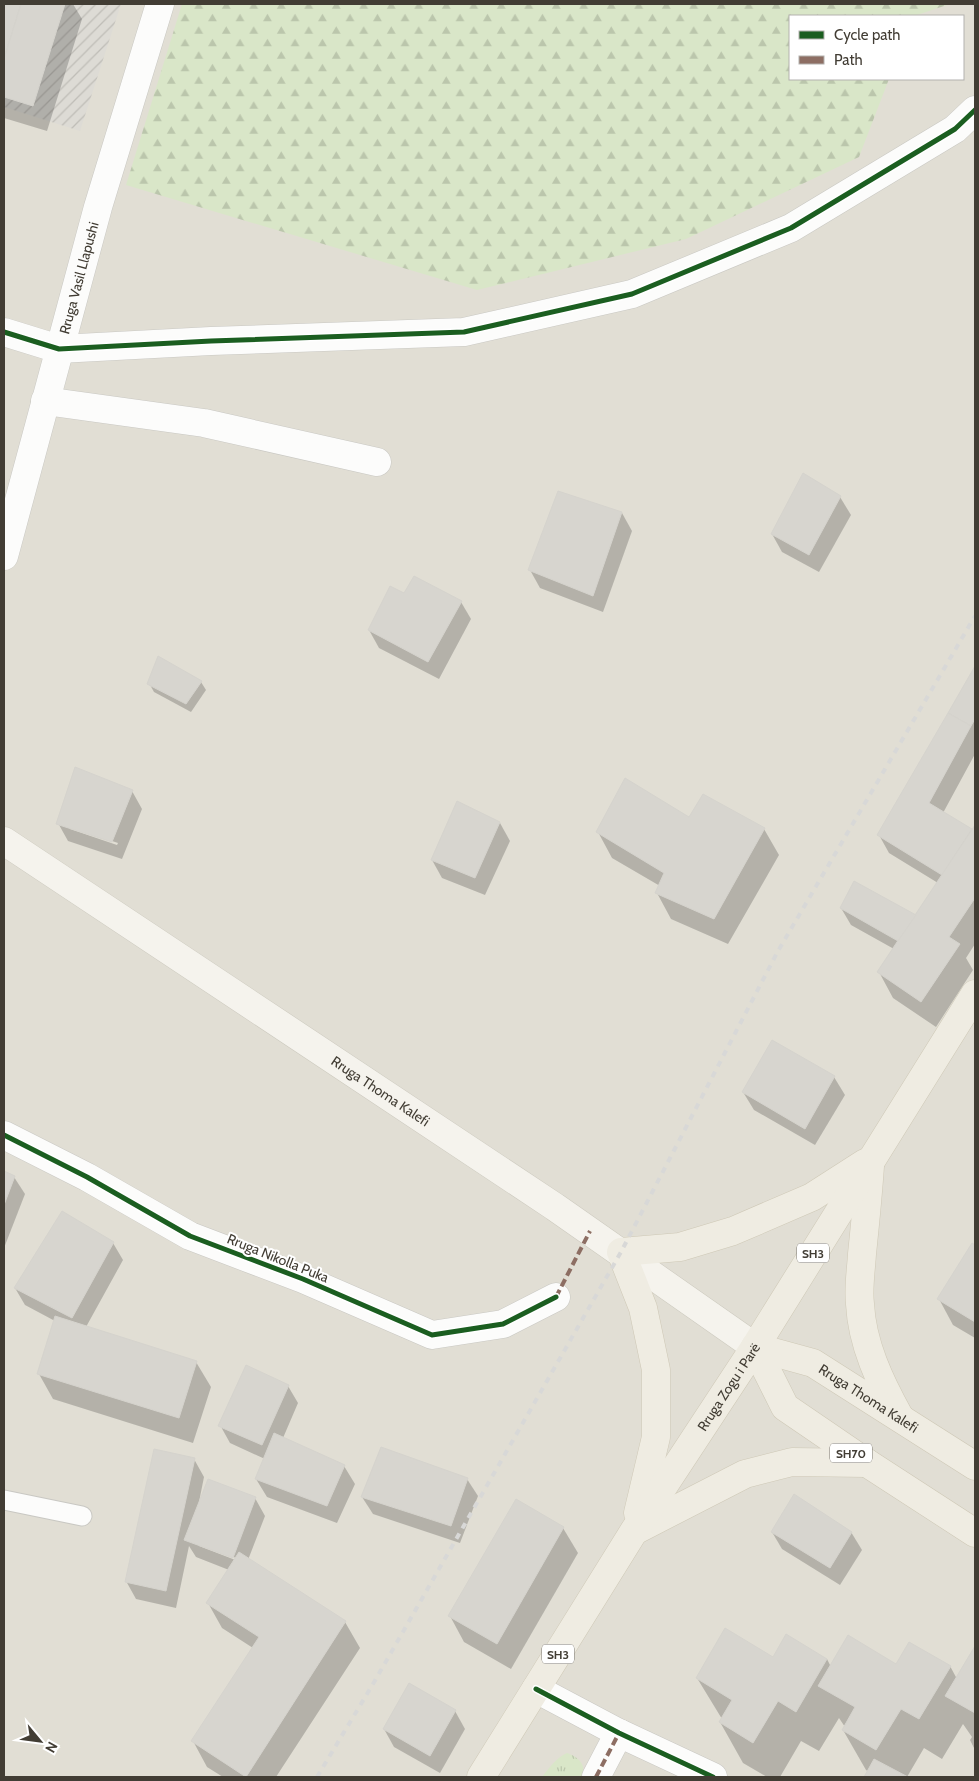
<svg xmlns="http://www.w3.org/2000/svg" width="979" height="1781" viewBox="0 0 979 1781" font-family="Cabin,sans-serif">
	<defs>
		<pattern id="industrial-furrows" width="10" height="10" patternUnits="userSpaceOnUse" patternTransform="scale(1.25)"><rect width="10" height="10" fill="#dddbd5"/><path d="M-1 1l2-2M0 10L10 0M9 11l2-2" fill="none" stroke="#bfbdb7"/></pattern>
		<pattern id="grass-tufts" width="24" height="20" patternUnits="userSpaceOnUse" patternTransform="scale(1.25)"><rect width="24" height="20" fill="#d9e6c8"/><path d="M3 7l-1-3M5 7V3M7 7l1-3M15 17l-1-3M17 17v-4M19 17l1-3" fill="none" stroke="#bbc6ac"/></pattern>
		<pattern id="forest-firs" width="22" height="20" patternUnits="userSpaceOnUse" patternTransform="scale(1.25)"><rect width="22" height="20" fill="#d9e6c8"/><path d="M5 1l3.5 6h-7zM16 11l3.5 6h-7z" fill="#bbc6ac"/></pattern>
	</defs>
	<rect width="100%" height="100%" fill="#edece7"/>
	<path fill="#e1ded4" fill-rule="evenodd" d="M4,4H975V1777H4ZM790,16H963V79H790Z"/>
	<path fill="url(#industrial-furrows)" d="M4,4H121L80,131L4,107Z"/>
	<path fill="url(#grass-tufts)" d="M567,1753C578,1757 587,1764 582,1777H542C549,1768 556,1758 567,1753Z"/>
	<path fill="url(#forest-firs)" d="M182,4H950L914,16H790V79H889L859,157L686,239L477,290L126,185Z"/>
	<g fill="#0003" fill-rule="evenodd">
		<path d="M4,4H73L82,19L47,131L4,118Z"/>
		<path d="M803,475L840,497L851,515L819,572L782,552L772,534Z"/>
		<path d="M622,513L632,531L603,612L540,588L530,570Z"/>
		<path d="M404,595L461,602L471,619L439,679L379,648L369,630Z"/>
		<path d="M975,669V754L943,813L972,832L975,827V944L966,958L973,970L936,1027L893,998L879,972L894,949L851,925L841,908L916,916L938,883L889,853L879,835Z"/>
		<path d="M201,682L206,690L191,712L154,692L149,683Z"/>
		<path d="M132,791L142,809L122,859L68,841L58,823ZM70,827L118,843L117,845L70,829Z"/>
		<path d="M689,818L764,829L779,855L728,944L671,919L657,893L660,886L612,858L598,832Z"/>
		<path d="M500,823L510,841L485,895L442,878L432,860Z"/>
		<path d="M772,1042L834,1077L845,1095L815,1145L754,1110L743,1092Z"/>
		<path d="M4,1173L14,1177L25,1194L4,1248Z"/>
		<path d="M113,1243L123,1260L86,1327L196,1362L211,1387L193,1443L53,1399L39,1374L55,1321L25,1305L15,1288Z"/>
		<path d="M972,1245L975,1246V1338L953,1325L939,1299Z"/>
		<path d="M288,1386L298,1403L283,1438L344,1466L355,1484L337,1523L267,1497L256,1479L265,1459L230,1443L220,1425Z"/>
		<path d="M194,1459L204,1477L199,1502L255,1498L265,1516L248,1560L345,1622L360,1648L276,1777H223L207,1767L193,1741L253,1648L222,1628L208,1603L229,1570L196,1557L189,1546L176,1608L136,1599L126,1581ZM199,1544L239,1559L238,1561L199,1546Z"/>
		<path d="M467,1479L478,1496L460,1543L373,1514L362,1497Z"/>
		<path d="M563,1528L578,1553L511,1669L464,1642L450,1616Z"/>
		<path d="M772,1532H851L862,1550L840,1585L782,1549Z"/>
		<path d="M975,1648V1750L970,1740L972,1737L963,1724L942,1759L924,1748L907,1777H866L869,1772L866,1770L843,1730L845,1727L839,1718L819,1751L801,1741L780,1777H767L743,1763L720,1722L722,1719L697,1678L774,1658L827,1659L831,1667L950,1666L957,1679Z"/>
		<path d="M455,1711L465,1729L440,1773L394,1747L384,1729Z"/>
	</g>
	<g fill="#d7d5cf" stroke="#d5d3cd">
		<path d="M4,4H21L4,59Z"/>
		<path d="M21,4H65L33,106L4,97V59Z"/>
		<path d="M803,473L841,496L809,555L771,534Z"/>
		<path d="M558,491L622,512L593,596L528,570Z"/>
		<path d="M414,576L462,601L428,662L368,630L390,586L404,593Z"/>
		<path d="M158,656L202,681L186,704L147,684Z"/>
		<path d="M975,666V719L971,726L948,713Z"/>
		<path d="M948,713L971,726L929,803L972,829L942,875L877,835Z"/>
		<path d="M75,767L133,790L112,842L56,824Z"/>
		<path d="M625,778L689,817L703,794L765,828L714,919L655,893L664,873L596,832Z"/>
		<path d="M457,801L500,822L475,878L431,860Z"/>
		<path d="M975,825V898L949,937L960,944L921,1002L877,972Z"/>
		<path d="M854,881L916,915L898,941L840,908Z"/>
		<path d="M772,1040L835,1076L805,1129L742,1092Z"/>
		<path d="M4,1171L15,1176L4,1205Z"/>
		<path d="M62,1211L114,1242L72,1318L14,1288Z"/>
		<path d="M972,1243L975,1245V1322L937,1299Z"/>
		<path d="M55,1316L197,1361L179,1418L37,1374Z"/>
		<path d="M246,1365L289,1385L262,1445L218,1426Z"/>
		<path d="M274,1433L345,1465L327,1506L255,1479Z"/>
		<path d="M381,1447L468,1478L451,1526L361,1497Z"/>
		<path d="M154,1449L195,1458L166,1591L125,1582Z"/>
		<path d="M208,1479L256,1497L233,1558L184,1540Z"/>
		<path d="M794,1494L852,1532L830,1568L771,1532Z"/>
		<path d="M516,1499L564,1527L497,1644L448,1616Z"/>
		<path d="M239,1552L346,1621L246,1777L191,1741L259,1637L206,1603Z"/>
		<path d="M725,1628L773,1657L786,1634L827,1659L796,1712L778,1701L753,1743L719,1722L732,1700L696,1678Z"/>
		<path d="M848,1635L896,1664L909,1642L951,1666L919,1719L901,1709L876,1750L842,1730L855,1707L818,1686Z"/>
		<path d="M975,1646V1713L945,1696Z"/>
		<path d="M409,1683L456,1710L430,1756L383,1729Z"/>
		<path d="M874,1759L908,1777H864Z"/>
	</g>
	<g fill="none" stroke-linecap="round" stroke-linejoin="round">
		<g stroke="#c9c8c3" stroke-width="21">
			<path id="service" d="M4,1500L82,1516"/>
		</g>
		<g stroke="#c9c8c3" stroke-width="29">
			<g id="minor">
				<path d="M4,332L59,349L211,341L464,332L632,294L791,228L955,129L975,110"/>
				<path d="M45,401L204,423L377,462"/>
				<path id="s1" d="M4,556L98,207L160,4"/>
				<path d="M4,1135L87,1177L190,1236L303,1279L432,1335L503,1324L556,1297"/>
				<path d="M536,1689L619,1733L713,1777"/>
				<path d="M596,1777L619,1733"/>
			</g>
		</g>
		<g stroke="#ccc9be" stroke-width="29">
			<g id="secondary">
				<path id="s2" d="M4,841L555,1207L755,1347"/>
			</g>
		</g>
		<g stroke="#cec8b6" stroke-width="29">
			<g id="primary">
				<path d="M870,1166C868,1195 865,1225 862,1254C861,1271 858,1288 860,1304C862,1344 880,1382 899,1416"/>
				<path d="M755,1347L785,1407L867,1463L975,1533"/>
				<path id="s3" d="M755,1347L813,1363L975,1466"/>
				<path d="M638,1513L656,1437V1370L643,1308L621,1252L680,1247L733,1231L812,1197L865,1163"/>
				<path d="M636,1530L745,1474L792,1462L867,1463"/>
				<path id="s4" d="M481,1777L634,1531L755,1347L975,994"/>
			</g>
		</g>
		<use href="#service" stroke="#fcfcfb" stroke-width="19"/>
		<use href="#minor" stroke="#fcfcfb" stroke-width="28"/>
		<use href="#secondary" stroke="#f5f3ed" stroke-width="28"/>
		<use href="#primary" stroke="#efece2" stroke-width="28"/>
		<path stroke="#d8d8d7" stroke-width="4" stroke-dasharray="6 6" stroke-linecap="butt" d="M317,1777L373,1684L621,1252L778,951L975,616"/>
		<g stroke="#8d6e63" stroke-width="4" stroke-dasharray="8 4" stroke-linecap="butt">
			<path d="M556,1297L590,1231"/>
			<path d="M596,1777L619,1733"/>
		</g>
		<g stroke="#fff" stroke-width="8">
			<g id="cycleway">
				<path d="M4,332L59,349L211,341L464,332L632,294L791,228L955,129L975,110"/>
				<path d="M4,1135L87,1177L190,1236L303,1279L432,1335L503,1324L556,1297"/>
				<path d="M536,1689L619,1733L713,1777"/>
			</g>
		</g>
		<use href="#cycleway" stroke="#1b5e20" stroke-width="5"/>
	</g>
	<g text-anchor="middle" dominant-baseline="central" stroke-width="4" stroke-linejoin="round" paint-order="stroke">
		<g fill="#fff" stroke="#7b7771" stroke-width="1">
			<rect x="797" y="1243.5" width="32" height="19" rx="4"/>
			<rect x="830" y="1443.5" width="42" height="19" rx="4"/>
			<rect x="542" y="1644.5" width="32" height="19" rx="4"/>
		</g>
		<g font-size="12" font-weight="bold" fill="#423d34">
			<text x="813" y="1253">SH3</text>
			<text x="851" y="1453">SH70</text>
			<text x="558" y="1654">SH3</text>
		</g>
		<g font-size="14" fill="#423d34" stroke="#fff">
			<text stroke="none"><textPath href="#s1" startOffset="288">Rruga Vasil Llapushi</textPath></text>
			<text stroke="none"><textPath href="#s2" startOffset="452">Rruga Thoma Kalefi</textPath></text>
			<text transform="translate(278 1258) rotate(22)">Rruga Nikolla Puka</text>
			<text stroke="none"><textPath href="#s4" startOffset="462">Rruga Zogu i Parë</textPath></text>
			<text stroke="none"><textPath href="#s3" startOffset="126">Rruga Thoma Kalefi</textPath></text>
		</g>
	</g>
	<rect width="979" height="1781" fill="none" stroke="#423d34" stroke-width="10"/>
	<rect x="789" y="15" width="175" height="65" fill="#ffffff" stroke="#b3b1ae"/>
	<rect x="799" y="31" width="25" height="8" fill="#1b5e20" stroke="#b3b1ae"/>
	<text x="834" y="40" font-size="15" fill="#423d34">Cycle path</text>
	<rect x="799" y="56" width="25" height="8" fill="#8d6e63" stroke="#b3b1ae"/>
	<text x="834" y="65" font-size="15" fill="#423d34">Path</text>
	<g transform="translate(40 1741) rotate(119)" stroke="#ffffff" stroke-width="4" paint-order="stroke">
	<path d="M0-4L9 19L0 12L-9 19Z" fill="#423d34"/>
	<text y="-8" font-size="14" font-weight="bold" text-anchor="middle" fill="#423d34">N</text>
	</g>
</svg>
